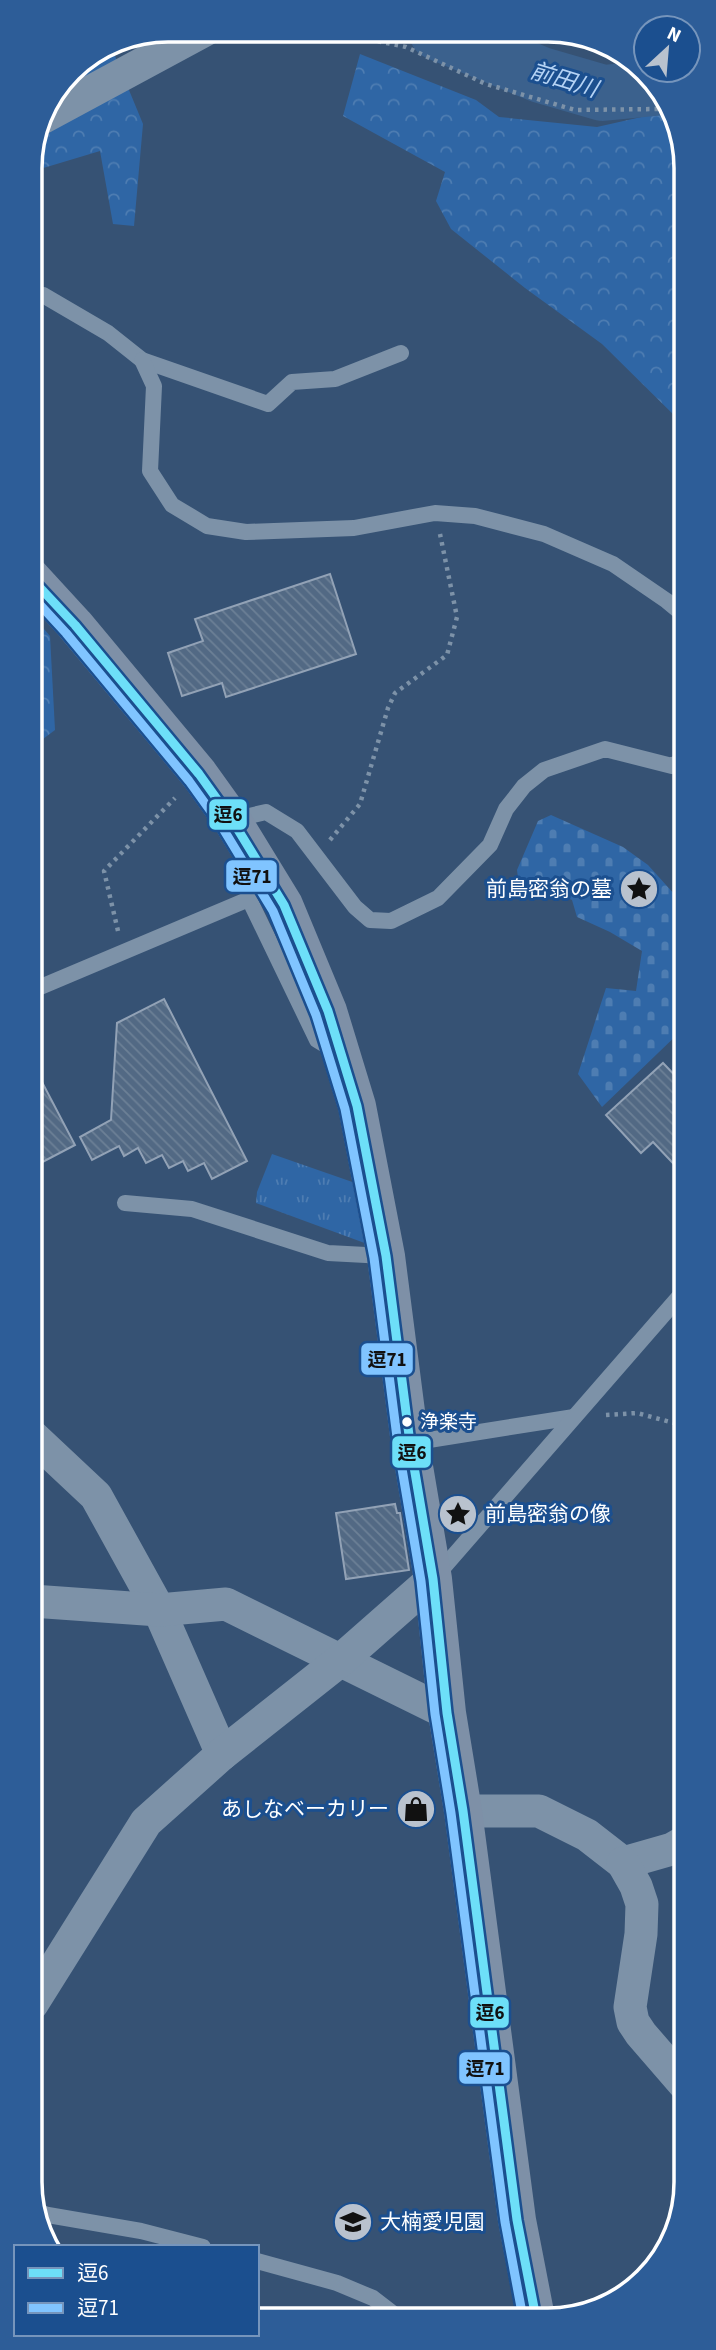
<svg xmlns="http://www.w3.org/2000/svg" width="716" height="2350" viewBox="0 0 716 2350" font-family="'Source Sans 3','Noto Sans JP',sans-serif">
	<defs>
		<pattern id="forest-crowns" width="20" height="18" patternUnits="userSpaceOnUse" patternTransform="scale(1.75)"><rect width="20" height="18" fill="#2f66a5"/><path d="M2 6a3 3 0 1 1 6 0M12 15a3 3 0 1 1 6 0" fill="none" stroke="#4e7db2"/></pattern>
		<pattern id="cemetery-stones" width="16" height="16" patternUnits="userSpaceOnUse" patternTransform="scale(1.75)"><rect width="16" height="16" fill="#2f66a5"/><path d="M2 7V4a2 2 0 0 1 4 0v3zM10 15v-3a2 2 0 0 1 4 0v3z" fill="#4e7db2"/></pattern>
		<pattern id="park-tufts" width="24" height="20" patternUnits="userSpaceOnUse" patternTransform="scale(1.75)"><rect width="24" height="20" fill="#2f66a5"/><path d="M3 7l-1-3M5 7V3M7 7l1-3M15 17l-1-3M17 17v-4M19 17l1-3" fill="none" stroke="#4e7db2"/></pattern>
		<pattern id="building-back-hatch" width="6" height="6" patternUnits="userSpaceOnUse" patternTransform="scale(1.75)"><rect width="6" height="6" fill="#526984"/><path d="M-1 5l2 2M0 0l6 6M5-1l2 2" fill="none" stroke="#6c8096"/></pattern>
	</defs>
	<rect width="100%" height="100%" fill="#365274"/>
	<g fill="url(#forest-crowns)">
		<path d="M110,44L143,124L134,226L113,224L100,151L30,172C30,135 46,99 70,72C80,60 98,52 110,44Z"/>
		<path d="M360,54L476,100L499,117L597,127L668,111L684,142V425L602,344L525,288L451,229L436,201L445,172L343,116Z"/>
		<path d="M31,614L50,636L55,730L31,748Z"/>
	</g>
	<path fill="url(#cemetery-stones)" d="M551,815L623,847L648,865L685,906V1027L602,1107L578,1074L606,988L636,991L642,951L610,932L577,917L572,900L544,888L519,886L517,870L538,821Z"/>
	<path fill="url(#park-tufts)" d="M272,1154L361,1185L370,1245L256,1203L257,1192Z"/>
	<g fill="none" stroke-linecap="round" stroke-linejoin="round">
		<path stroke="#3b618d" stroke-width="56" d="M437,32L541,75L603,93L655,88"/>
	</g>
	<g fill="url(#building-back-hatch)" stroke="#92a2b6" stroke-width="2">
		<path d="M330,574L356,654L226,697L222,683L182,696L168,653L203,641L195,619Z"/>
		<path d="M164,999L247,1161L212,1179L204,1163L188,1171L183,1161L169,1168L162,1155L146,1163L138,1148L124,1156L119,1146L92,1160L80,1137L111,1120L117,1023Z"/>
		<path d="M31,1061L75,1145L31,1168Z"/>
		<path d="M663,1063L685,1086V1176L653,1142L641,1153L606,1115Z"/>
		<path d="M395,1504L397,1513H400L409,1570L346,1579L336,1513Z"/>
	</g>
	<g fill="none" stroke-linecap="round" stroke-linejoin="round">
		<g stroke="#7d92a8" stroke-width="4.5" stroke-dasharray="3.5 5" stroke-linecap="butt">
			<path d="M328,31L406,47L486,84L575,110L658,109L664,105"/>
			<path d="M330,840L360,804L388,708L395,693L447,655L457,617L440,534"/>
			<path d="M118,931L104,871L175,798"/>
			<path d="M606,1415L637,1413L685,1426"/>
		</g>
		<g stroke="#7d92a8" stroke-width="16">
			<path d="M30,294L43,295L108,333L142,360L268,404L292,382L335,379L401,353"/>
			<path d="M142,360L154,386L150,471L172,505L207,526L246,532L354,528L435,513L475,516L544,534L613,564L667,601L684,615"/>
			<path d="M232,820L266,812L297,831L355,907L370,920L391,921L438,898L490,845L506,809L524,786L544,770L605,749L672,766L684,759"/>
			<path d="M31,991L249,899L317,1040L335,1051"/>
			<path d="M125,1203L192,1209L328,1253L385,1256"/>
			<path d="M410,1443L574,1417"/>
			<path d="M436,1576L685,1290"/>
			<path d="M33,2210L48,2215L141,2231L203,2247"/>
			<path d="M257,2261L337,2283L373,2298L399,2318"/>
		</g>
		<g stroke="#7d92a8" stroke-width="33">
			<path d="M40,119L205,30"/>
			<path d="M31,1435L96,1496L159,1610L222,1754"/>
			<path d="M32,1601L159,1610L226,1604L447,1713"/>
			<path d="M463,1811H539L587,1835L623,1863L672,1849L686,1841"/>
			<path d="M623,1863L636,1886L642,1904L641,1934L630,2007L633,2022L641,2034L686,2086"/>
			<path d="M32,2004L146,1822L222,1754L342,1659L433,1579"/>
		</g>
		<path stroke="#7e90a7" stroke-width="38" d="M30,576L75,625L199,774L232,820L284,905L328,1011L357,1106L386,1256L410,1443L433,1579L447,1713L463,1811L517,2220L536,2318"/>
		<g stroke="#1b4f8f" stroke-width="14">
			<path id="bus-1" d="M30,577L75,625L199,774L232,820L284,905L328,1011L357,1106L386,1256L410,1443L433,1579L447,1713L463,1811L517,2220L536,2318"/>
		</g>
		<g stroke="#1b4f8f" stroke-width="14">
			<path id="bus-2" d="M31,595L66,633L189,781L222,827L273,911L316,1015L345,1109L374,1258L398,1445L421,1581L435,1714L451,1813L505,2222L523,2318"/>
		</g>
		<use href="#bus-1" stroke="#6ddff8" stroke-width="9"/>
		<use href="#bus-2" stroke="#80c4ff" stroke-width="9"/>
	</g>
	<defs>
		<g id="sight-disc" transform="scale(2.0125)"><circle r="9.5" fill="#b9c2ce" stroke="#1b4f8f"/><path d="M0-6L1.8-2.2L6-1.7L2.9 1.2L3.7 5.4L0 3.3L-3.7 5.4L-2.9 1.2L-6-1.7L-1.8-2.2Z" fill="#111"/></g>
		<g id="shop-disc" transform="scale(2.0125)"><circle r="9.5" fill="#b9c2ce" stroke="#1b4f8f"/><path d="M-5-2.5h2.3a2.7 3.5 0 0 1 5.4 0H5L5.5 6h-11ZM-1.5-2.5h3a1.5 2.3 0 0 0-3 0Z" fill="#111"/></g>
		<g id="school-disc" transform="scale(2.0125)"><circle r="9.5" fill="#b9c2ce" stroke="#1b4f8f"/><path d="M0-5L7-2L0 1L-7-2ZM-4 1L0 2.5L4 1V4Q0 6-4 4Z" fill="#111"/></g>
	</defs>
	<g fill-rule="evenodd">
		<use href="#sight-disc" x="639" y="889"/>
		<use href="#sight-disc" x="458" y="1514"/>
		<use href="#shop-disc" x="416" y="1809"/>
		<use href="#school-disc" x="353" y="2222"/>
	</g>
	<circle fill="#fff" stroke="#1b4f8f" stroke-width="2.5" cx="407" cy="1422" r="6"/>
	<g text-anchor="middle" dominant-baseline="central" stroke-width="6" stroke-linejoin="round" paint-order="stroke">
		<g font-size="19" fill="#fff" stroke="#1b4f8f" text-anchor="start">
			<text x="420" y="1422">浄楽寺</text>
		</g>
		<g font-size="21" fill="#fff" stroke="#1b4f8f" text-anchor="end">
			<text x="612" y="889">前島密翁の墓</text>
			<text x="485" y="1514" text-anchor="start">前島密翁の像</text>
			<text x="389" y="1809">あしなベーカリー</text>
			<text x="380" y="2222" text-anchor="start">大楠愛児園</text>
		</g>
		<g font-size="23" font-style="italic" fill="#b5d3f5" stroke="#1b4f8f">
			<text transform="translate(564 80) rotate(17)">前田川</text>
		</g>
	</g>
	<path d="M0 0H716V2350H0ZM168 42H548A126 126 0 0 1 674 168V2182A126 126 0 0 1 548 2308H168A126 126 0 0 1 42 2182V168A126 126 0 0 1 168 42Z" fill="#2d5d98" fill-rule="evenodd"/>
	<path fill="none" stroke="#fff" stroke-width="3.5" d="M168 42H548A126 126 0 0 1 674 168V2182A126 126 0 0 1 548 2308H168A126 126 0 0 1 42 2182V168A126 126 0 0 1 168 42Z"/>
	<g stroke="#1b4f8f" stroke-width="2.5">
		<rect x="208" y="798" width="40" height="33" rx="7" fill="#6ddff8"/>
		<rect x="225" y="859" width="53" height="34" rx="7" fill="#80c4ff"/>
		<rect x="360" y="1342" width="54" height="34" rx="7" fill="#80c4ff"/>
		<rect x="391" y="1435" width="41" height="34" rx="7" fill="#6ddff8"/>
		<rect x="469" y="1996" width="41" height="33" rx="7" fill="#6ddff8"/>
		<rect x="458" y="2051" width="53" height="34" rx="7" fill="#80c4ff"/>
	</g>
	<g font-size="19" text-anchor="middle" font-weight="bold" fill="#111">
		<text x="228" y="821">逗6</text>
		<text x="252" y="883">逗71</text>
		<text x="387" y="1366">逗71</text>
		<text x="412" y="1459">逗6</text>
		<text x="490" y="2019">逗6</text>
		<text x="485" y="2075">逗71</text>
	</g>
	<rect x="14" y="2245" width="245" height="91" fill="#1b4f8f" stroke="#7695bc" stroke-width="2"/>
	<rect x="28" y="2268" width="35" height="10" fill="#6ddff8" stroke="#7695bc" stroke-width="2"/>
	<text x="77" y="2280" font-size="21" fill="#ffffff">逗6</text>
	<rect x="28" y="2303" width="35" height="10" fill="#80c4ff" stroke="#7695bc" stroke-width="2"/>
	<text x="77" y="2315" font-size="21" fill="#ffffff">逗71</text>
	<g transform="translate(667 49) rotate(26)"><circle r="33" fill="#1b4f8f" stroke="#7695bc" stroke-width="2"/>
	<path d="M0-5L12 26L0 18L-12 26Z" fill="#b9c2ce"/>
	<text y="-10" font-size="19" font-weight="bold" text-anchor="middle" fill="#ffffff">N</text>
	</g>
</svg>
